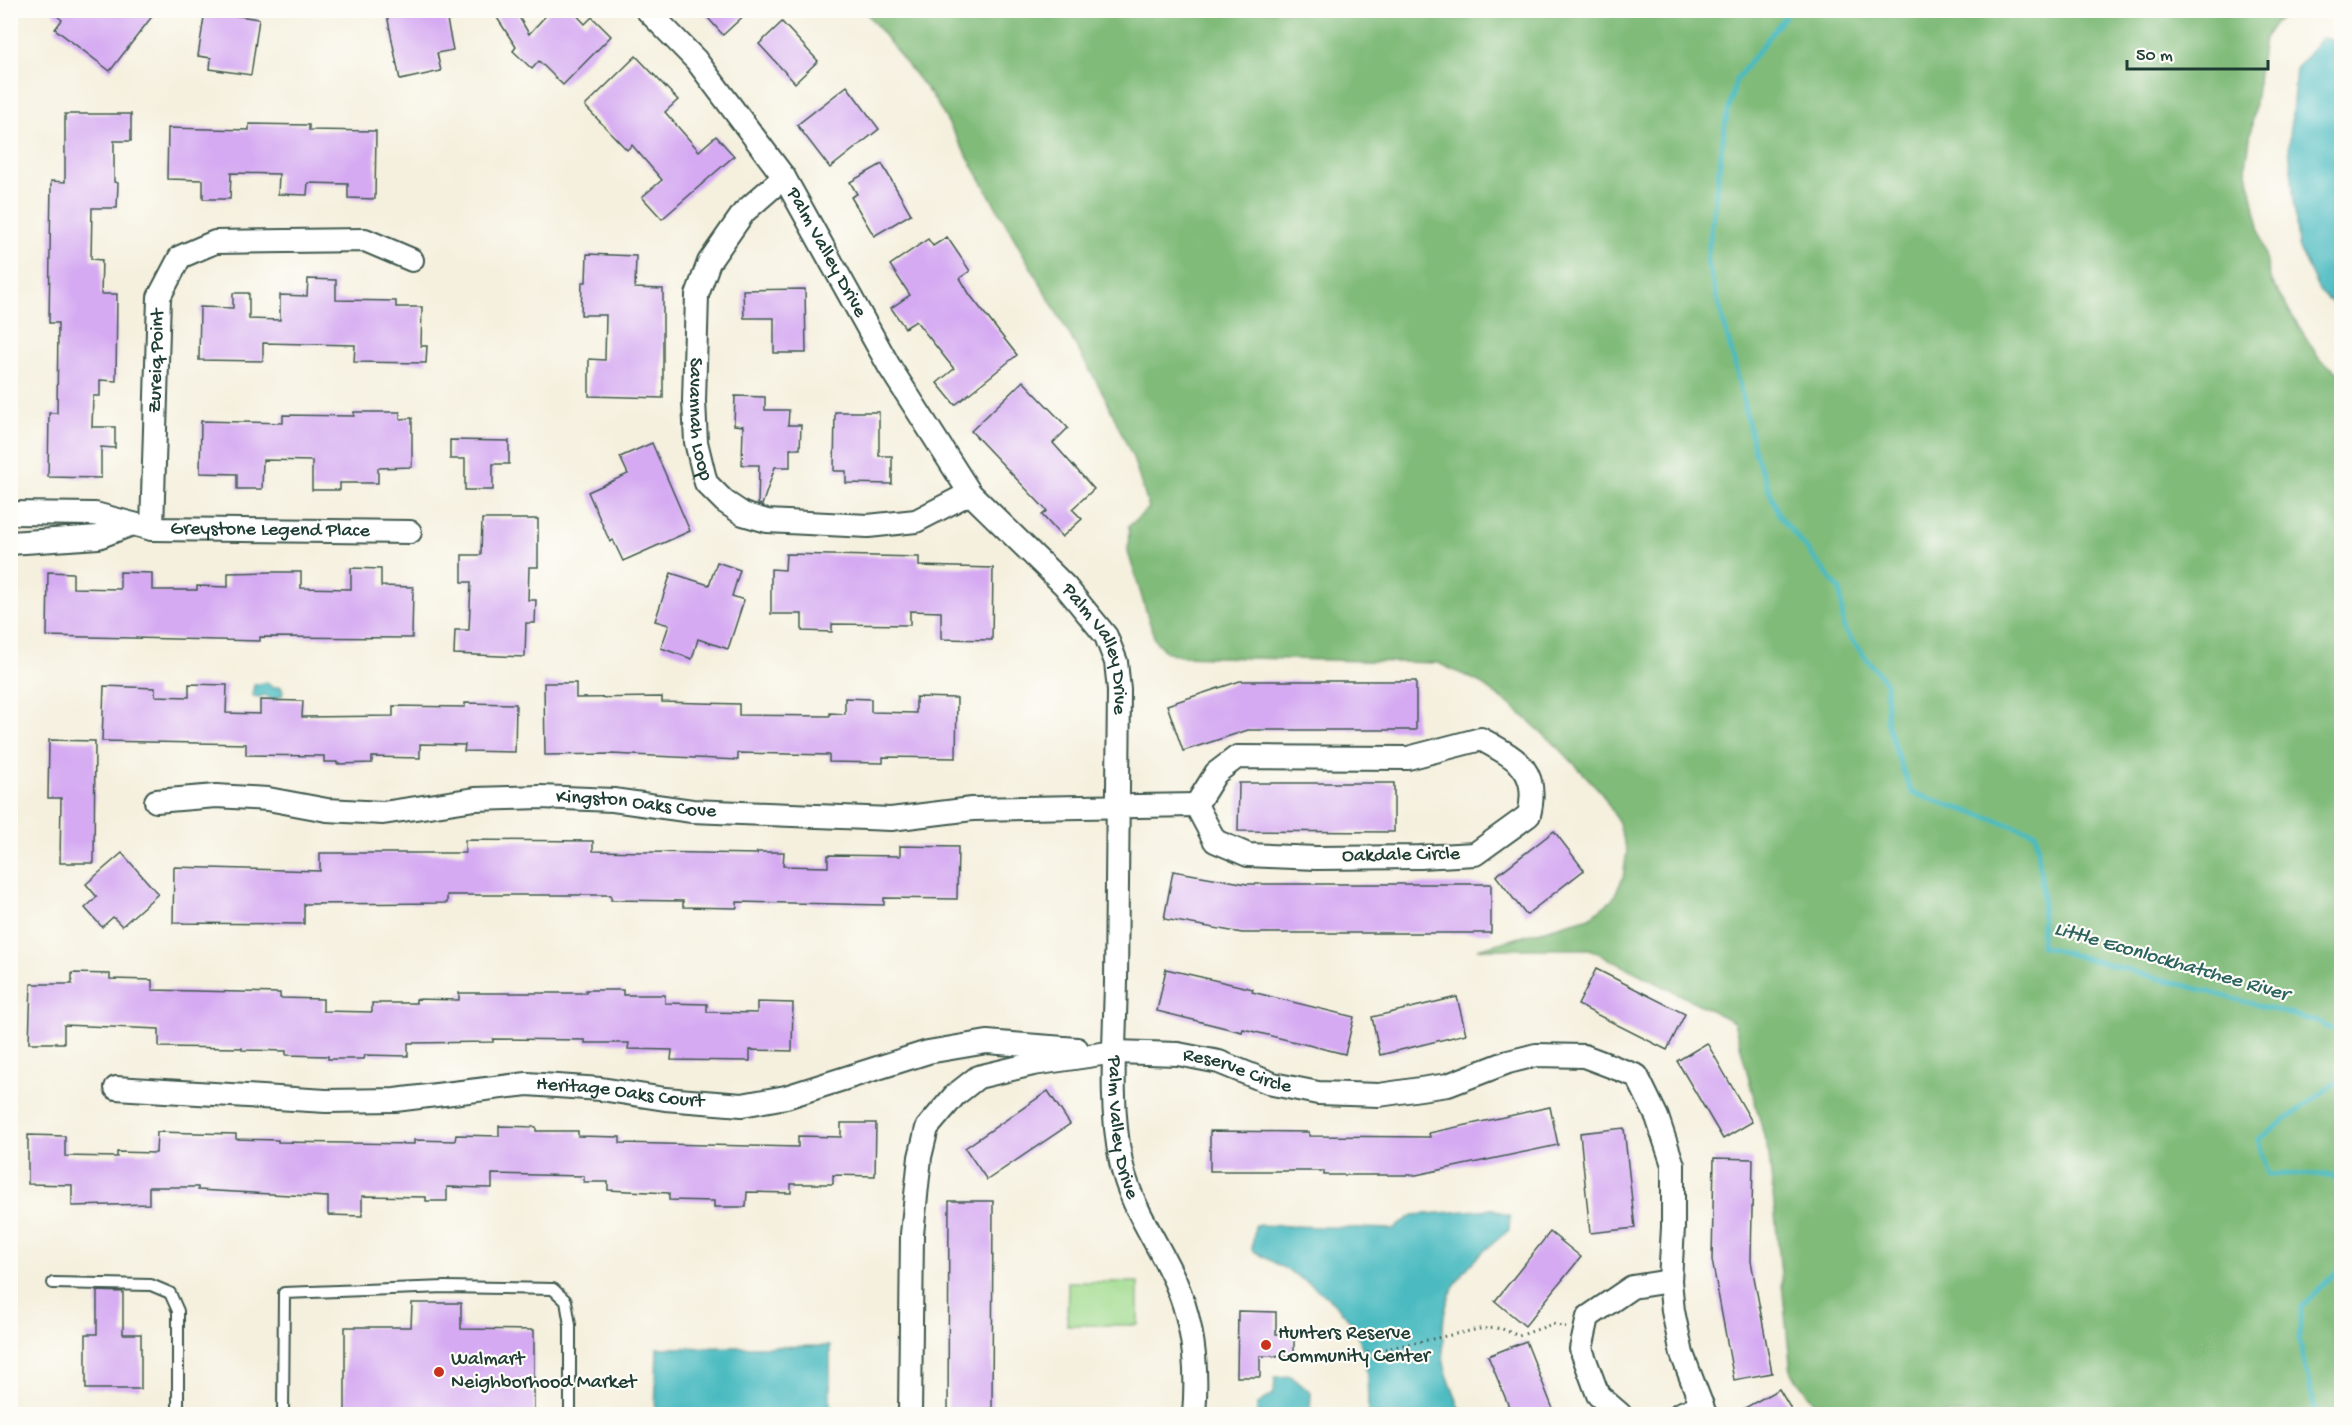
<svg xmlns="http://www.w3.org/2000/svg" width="2352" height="1425" viewBox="0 0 2352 1425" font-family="'Gochi Hand',sans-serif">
	<rect width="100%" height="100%" fill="#fdfcf7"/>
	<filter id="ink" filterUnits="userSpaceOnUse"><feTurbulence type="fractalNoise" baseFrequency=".0167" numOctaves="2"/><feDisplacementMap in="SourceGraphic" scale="12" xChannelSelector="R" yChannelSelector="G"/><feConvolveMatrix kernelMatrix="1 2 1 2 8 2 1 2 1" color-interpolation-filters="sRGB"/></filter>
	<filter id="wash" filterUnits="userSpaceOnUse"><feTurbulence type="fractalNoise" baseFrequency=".008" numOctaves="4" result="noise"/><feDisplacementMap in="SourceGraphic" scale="24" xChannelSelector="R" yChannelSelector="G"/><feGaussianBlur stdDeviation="1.35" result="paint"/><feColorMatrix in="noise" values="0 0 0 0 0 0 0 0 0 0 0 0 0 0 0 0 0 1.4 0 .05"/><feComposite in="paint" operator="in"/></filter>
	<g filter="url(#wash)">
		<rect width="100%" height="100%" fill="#f5f0de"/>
		<path fill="#a0db8e" stroke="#608c61" stroke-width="1.5" d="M1068,1282H1138V1325H1067Z"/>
		<path fill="#80bb79" stroke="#507c56" stroke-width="1.5" d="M865,11H2296L2275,22L2264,39L2246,167L2271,282L2320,360L2341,374V1414H1823L1791,1372L1769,1155L1734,1022L1590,949H1478L1590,917L1612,900L1623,878L1627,851L1618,821L1601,792L1558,747L1513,707L1477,681L1438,663L1180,656L1165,651L1155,640L1128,552L1129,526L1149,508L1133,458L1104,395L935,100Z"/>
		<g fill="#4cbbc1" stroke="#367c7a" stroke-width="1.5">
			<path d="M2321,38L2341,40V311L2319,291L2298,246L2289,147L2296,69Z"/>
			<path d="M267,682L272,687H281L283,691L282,696L272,700L265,695L257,698L252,695L254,685Z"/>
			<path d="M1493,1209L1510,1216L1509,1230C1471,1261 1440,1286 1443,1339C1443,1348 1442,1358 1445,1367C1449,1383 1457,1399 1462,1414H1368C1368,1389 1368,1360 1358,1336C1342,1296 1288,1271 1252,1250L1255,1225L1393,1229L1413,1215Z"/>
			<path d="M830,1346V1414H655L657,1348Z"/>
			<path d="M1291,1376L1311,1393L1310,1412L1257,1414V1405L1274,1393L1275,1377Z"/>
		</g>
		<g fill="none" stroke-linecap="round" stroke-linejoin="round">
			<g stroke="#4cbbc1" stroke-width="5">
				<path d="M1790,10L1736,80L1725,124L1707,261L1734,361L1755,453L1779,515L1840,590L1844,630L1886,683L1887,721L1897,755L1912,793L2036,833L2043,895L2041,946L2315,1021L2342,1034"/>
				<path d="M2342,1078L2258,1140L2268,1174L2333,1175L2342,1188"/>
				<path d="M2316,1414L2299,1339L2301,1307L2342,1266"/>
			</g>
		</g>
		<g id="blocks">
			<g fill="#d5aaf2">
				<path d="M50,10H157L110,71L55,29L62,20Z"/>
				<path d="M386,10H445L453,50L437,53L441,71L400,80Z"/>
				<path d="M492,10H515L529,34L551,10H572L585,24L592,17L611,36L563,85L539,61L532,69L513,51L516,47Z"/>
				<path d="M701,10H750L723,35Z"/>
				<path d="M205,11L259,19L251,75L210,69L211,58L198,56Z"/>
				<path d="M782,22L818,61L795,83L759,44Z"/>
				<path d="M636,56L678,100L665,112L699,151L716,136L734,156L662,219L642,197L662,180L632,145L627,150L585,106Z"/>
				<path d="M847,86L879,129L830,168L797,125Z"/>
				<path d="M65,114H131V141H114V182L118,183L117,208H92L91,259L102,260L101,294H117L116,381L100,380V396H93L92,427H115V448L101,447V478L48,477L49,413H57L58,323H49L51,181L65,182Z"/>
				<path d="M249,124L309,125V130L376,131L375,199L348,198V184L308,183L307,195L278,194L279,174L231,173L230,199H203V180L167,179L168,128L249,130Z"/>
				<path d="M882,164L911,214L874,236L851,197L857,194L850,182Z"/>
				<path d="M947,237L970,271L960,278L970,295L1017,355L955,405L937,383L954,369L916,321L905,328L891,308L910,295L890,265L928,239L933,246Z"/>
				<path d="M587,254L636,256L635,288L663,289V398L589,396V359L605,360L606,315H581L582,282H586Z"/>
				<path d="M308,279L336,280V300L396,301V307H422L421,346H427L426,363L354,362L355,345L263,343V361L199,360L200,307L233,308V293H249V319L280,320V295L307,296Z"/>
				<path d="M805,289L806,353H774V318H744L743,290Z"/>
				<path d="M1023,381L1068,428L1053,443L1094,489L1072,509L1082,519L1062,537L1042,515L1047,511L971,431Z"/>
				<path d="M735,396L765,397V410H789L788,425H801L800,449H790V467H775L762,505L758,504L759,465H742L743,426L734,425Z"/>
				<path d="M354,412H400V419L412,418V467L378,468V483H340V490H312V461L263,460L262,489H237V474L200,473L201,421L283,423V415L354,416Z"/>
				<path d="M835,412H879V456H892V484L846,483V471H834Z"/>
				<path d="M450,440L509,441V464H493V490H465V459H450Z"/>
				<path d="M652,443L690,531L623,561L613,540L610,542L588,492L628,474L620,457Z"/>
				<path d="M482,519H538V567H529L528,600H536L535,623H526L525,657L454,654L455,630H469L471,582H462V555H481Z"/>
				<path d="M786,554L919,557V566L993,568L992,640L941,639V612L910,611V625L832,624V632L802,631V614H771V569L785,570Z"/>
				<path d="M717,562L740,570L732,596L744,600L728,649L698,639L692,659L661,648L669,625L655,621L671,573L709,585Z"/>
				<path d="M351,568L381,569V586L413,587L412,638L260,637V641L47,636L48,572L73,573V588L120,589V572L152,573V590H197V586L228,587V573L274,572H301V588L351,589Z"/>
				<path d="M1240,681H1416V730H1248L1183,751L1167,705Z"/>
				<path d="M544,683H576V698L662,697V702L739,704V715L830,716V713L845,714V698L871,699V712L916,713V697L957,698L956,758L883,757V763L829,762V755L738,753V760L611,754L545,755Z"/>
				<path d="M189,684L227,685L226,713L260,714V700L303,701L302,717L393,716V706L465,707V703L516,704L515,752L464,751L465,745L420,744V758L372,757V763L337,764V762H324V756L246,755V744L102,741L104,686L155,688V696L189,697Z"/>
				<path d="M49,740L95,741L94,863H60L61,798H48Z"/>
				<path d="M1239,783H1394V832L1238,831Z"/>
				<path d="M1554,831L1584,870L1526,915L1496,876Z"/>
				<path d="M465,840L593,841V851L757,854V852H784L783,866L828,867V855L900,856V846L958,847L957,899L884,898V905L737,902V908L683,907V901L611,900V895H447V903L304,904V924L173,923L174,867L320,871V853H465Z"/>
				<path d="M122,853L158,894L122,926L113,917L102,927L85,908L97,897L86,884Z"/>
				<path d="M1173,871L1247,884H1491V933H1242L1164,919Z"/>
				<path d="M1166,969L1253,989L1252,992L1354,1017L1345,1054L1243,1029L1242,1032L1157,1011Z"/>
				<path d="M1596,969L1685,1014L1667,1050L1578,1005Z"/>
				<path d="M72,973L110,974V979L152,980V990L280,993V998L323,999V1011L372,1012V1003H416V999L459,1000V993H586V990H623V995H665V1003L707,1004V1012L757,1013V1002L793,1003L792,1051L750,1050V1061L671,1060L672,1050L628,1049L629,1043H585V1040L493,1039V1042L408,1043V1056L365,1055L364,1059H328V1056L286,1055V1051L242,1050V1048L159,1047V1029L64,1025V1043H29L31,984H72Z"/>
				<path d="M1457,997L1466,1034L1380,1055L1372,1017Z"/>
				<path d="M1707,1043L1752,1122L1723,1139L1677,1061Z"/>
				<path d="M1048,1091L1070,1124L987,1180L965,1148Z"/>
				<path d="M1550,1107L1558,1145L1416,1175H1324V1171H1210V1131L1309,1132V1136L1430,1137L1429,1133Z"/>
				<path d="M841,1123H876L875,1176L833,1175V1184H791V1193L747,1192L746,1207H714V1201L669,1200V1193L608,1190V1182H584V1176L492,1174V1188L447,1187V1201H426V1197L362,1196V1216L328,1215V1197L198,1190V1187H149V1204L72,1206V1185L28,1184V1135L65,1136V1156L117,1157V1152L156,1153L157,1132L236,1134V1139L278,1140V1142L414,1144V1140L455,1141L456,1135L499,1136V1126L536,1127V1131H578V1136L620,1137V1143L798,1147V1136L841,1137Z"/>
				<path d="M1624,1128L1635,1228L1590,1233L1580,1133Z"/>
				<path d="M1714,1158L1753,1159L1751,1261L1772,1373L1734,1380L1712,1260Z"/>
				<path d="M949,1201H993L992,1414H948Z"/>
				<path d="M1550,1232L1581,1257L1525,1326L1495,1301Z"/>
				<path d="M97,1291L123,1292V1334H141V1389H86V1334H97Z"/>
				<path d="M412,1303H461V1329L534,1330V1414H345V1327H411Z"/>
				<path d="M1238,1311L1276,1312V1334H1294V1357L1260,1356V1377H1237Z"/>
				<path d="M1526,1341L1555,1414H1512L1488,1356Z"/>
				<path d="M1779,1389L1794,1414H1734Z"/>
			</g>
		</g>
	</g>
	<g filter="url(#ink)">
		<use href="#blocks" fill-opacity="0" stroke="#3f584e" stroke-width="1.5"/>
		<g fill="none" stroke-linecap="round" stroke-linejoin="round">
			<g stroke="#3f584e" stroke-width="14">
				<g id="lane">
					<path d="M53,1283L151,1285L170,1293L178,1311V1414"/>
					<path d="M283,1414L284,1293L445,1287L553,1289L566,1301L570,1325V1414"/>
				</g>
			</g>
			<g stroke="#3f584e" stroke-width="26">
				<g id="street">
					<path id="s1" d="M647,10L696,60L784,177L889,366L970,493L1065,586L1106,636L1116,662L1119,690C1118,787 1117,884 1116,981C1115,1040 1109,1103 1121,1162C1130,1206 1157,1241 1175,1281C1194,1324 1198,1369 1194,1414"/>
					<path id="s2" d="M784,177L744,212L709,262L697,295L694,401L696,442L706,483L725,502L743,514L767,521L868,526L916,521L970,493"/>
					<path id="s3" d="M10,513L95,514L152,529L410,532"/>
					<path id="s4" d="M152,529L159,297L180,257L215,242L365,240L412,260"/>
					<path d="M10,543L98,537L132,524"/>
					<path d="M1481,739C1517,759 1540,769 1529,815L1475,854L1420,857L1316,858L1248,855L1215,841L1196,805L1216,773L1237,757L1408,758Z"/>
					<path id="s5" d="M156,801L216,796L268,799L327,810L383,813L475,799L540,797L613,800L692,811L891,819L972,809L1196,805"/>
					<path id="s6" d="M116,1088L326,1101L395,1100L527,1084L601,1089L665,1099L742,1105L786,1097L928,1052L987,1042L1077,1049"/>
					<path id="s7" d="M910,1414L912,1234L920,1157L927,1128L955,1095L978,1077L1033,1064L1115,1052L1178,1054L1219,1062L1273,1084L1318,1093L1379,1095L1448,1085L1508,1062L1536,1055L1584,1056L1637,1076L1657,1117L1673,1165V1227L1670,1281L1673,1311L1682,1354L1705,1414"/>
					<path d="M1620,1414L1598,1395L1581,1349L1588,1317L1632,1287L1670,1281"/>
					<path d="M1680,1414L1702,1405"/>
				</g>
			</g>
			<path stroke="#3f584e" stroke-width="3" stroke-dasharray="1.5 4.5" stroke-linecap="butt" d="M1338,1359L1479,1329L1500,1328L1519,1336L1553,1324L1566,1327"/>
			<use href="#lane" stroke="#fff" stroke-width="10"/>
			<use href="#street" stroke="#fff" stroke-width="22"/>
		</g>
	</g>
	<g fill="#c8321e" stroke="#fdfcf7" stroke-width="2">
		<circle cx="1266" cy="1345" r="6"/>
		<circle cx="439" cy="1372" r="6"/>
	</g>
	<g text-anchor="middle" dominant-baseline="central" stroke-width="4.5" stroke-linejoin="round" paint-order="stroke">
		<g font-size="20" fill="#1f3d34" stroke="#fdfcf7">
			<text stroke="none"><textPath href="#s1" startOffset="303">Palm Valley Drive</textPath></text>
			<text stroke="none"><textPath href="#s4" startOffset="168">Zureiq Point</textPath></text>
			<text stroke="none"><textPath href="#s2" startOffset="274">Savannah Loop</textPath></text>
			<text stroke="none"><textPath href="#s3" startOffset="262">Greystone Legend Place</textPath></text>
			<text stroke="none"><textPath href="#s1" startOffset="789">Palm Valley Drive</textPath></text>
			<text stroke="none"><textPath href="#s5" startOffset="483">Kingston Oaks Cove</textPath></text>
			<text transform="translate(1401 856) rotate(-1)">Oakdale Circle</text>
			<text stroke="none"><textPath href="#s7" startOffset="624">Reserve Circle</textPath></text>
			<text stroke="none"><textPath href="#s6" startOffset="506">Heritage Oaks Court</textPath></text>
			<text stroke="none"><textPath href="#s1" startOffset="1275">Palm Valley Drive</textPath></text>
		</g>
		<g font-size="20" fill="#1f3d34" stroke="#fdfcf7" text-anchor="start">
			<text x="1278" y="1334">Hunters Reserve<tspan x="1278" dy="23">Community Center</tspan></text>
			<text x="451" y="1360">Walmart<tspan x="451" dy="23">Neighborhood Market</tspan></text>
		</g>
		<g font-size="21" font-style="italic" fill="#2c635e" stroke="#fdfcf7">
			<text transform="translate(2171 963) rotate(16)">Little Econlockhatchee River</text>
		</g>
	</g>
	<rect width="2352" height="1425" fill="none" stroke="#fdfcf7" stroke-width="36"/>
	<path d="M2127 60v9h141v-9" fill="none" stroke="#1f3d34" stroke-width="3"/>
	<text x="2136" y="60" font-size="18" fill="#1f3d34" stroke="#fdfcf7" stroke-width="4.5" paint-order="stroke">50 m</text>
</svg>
